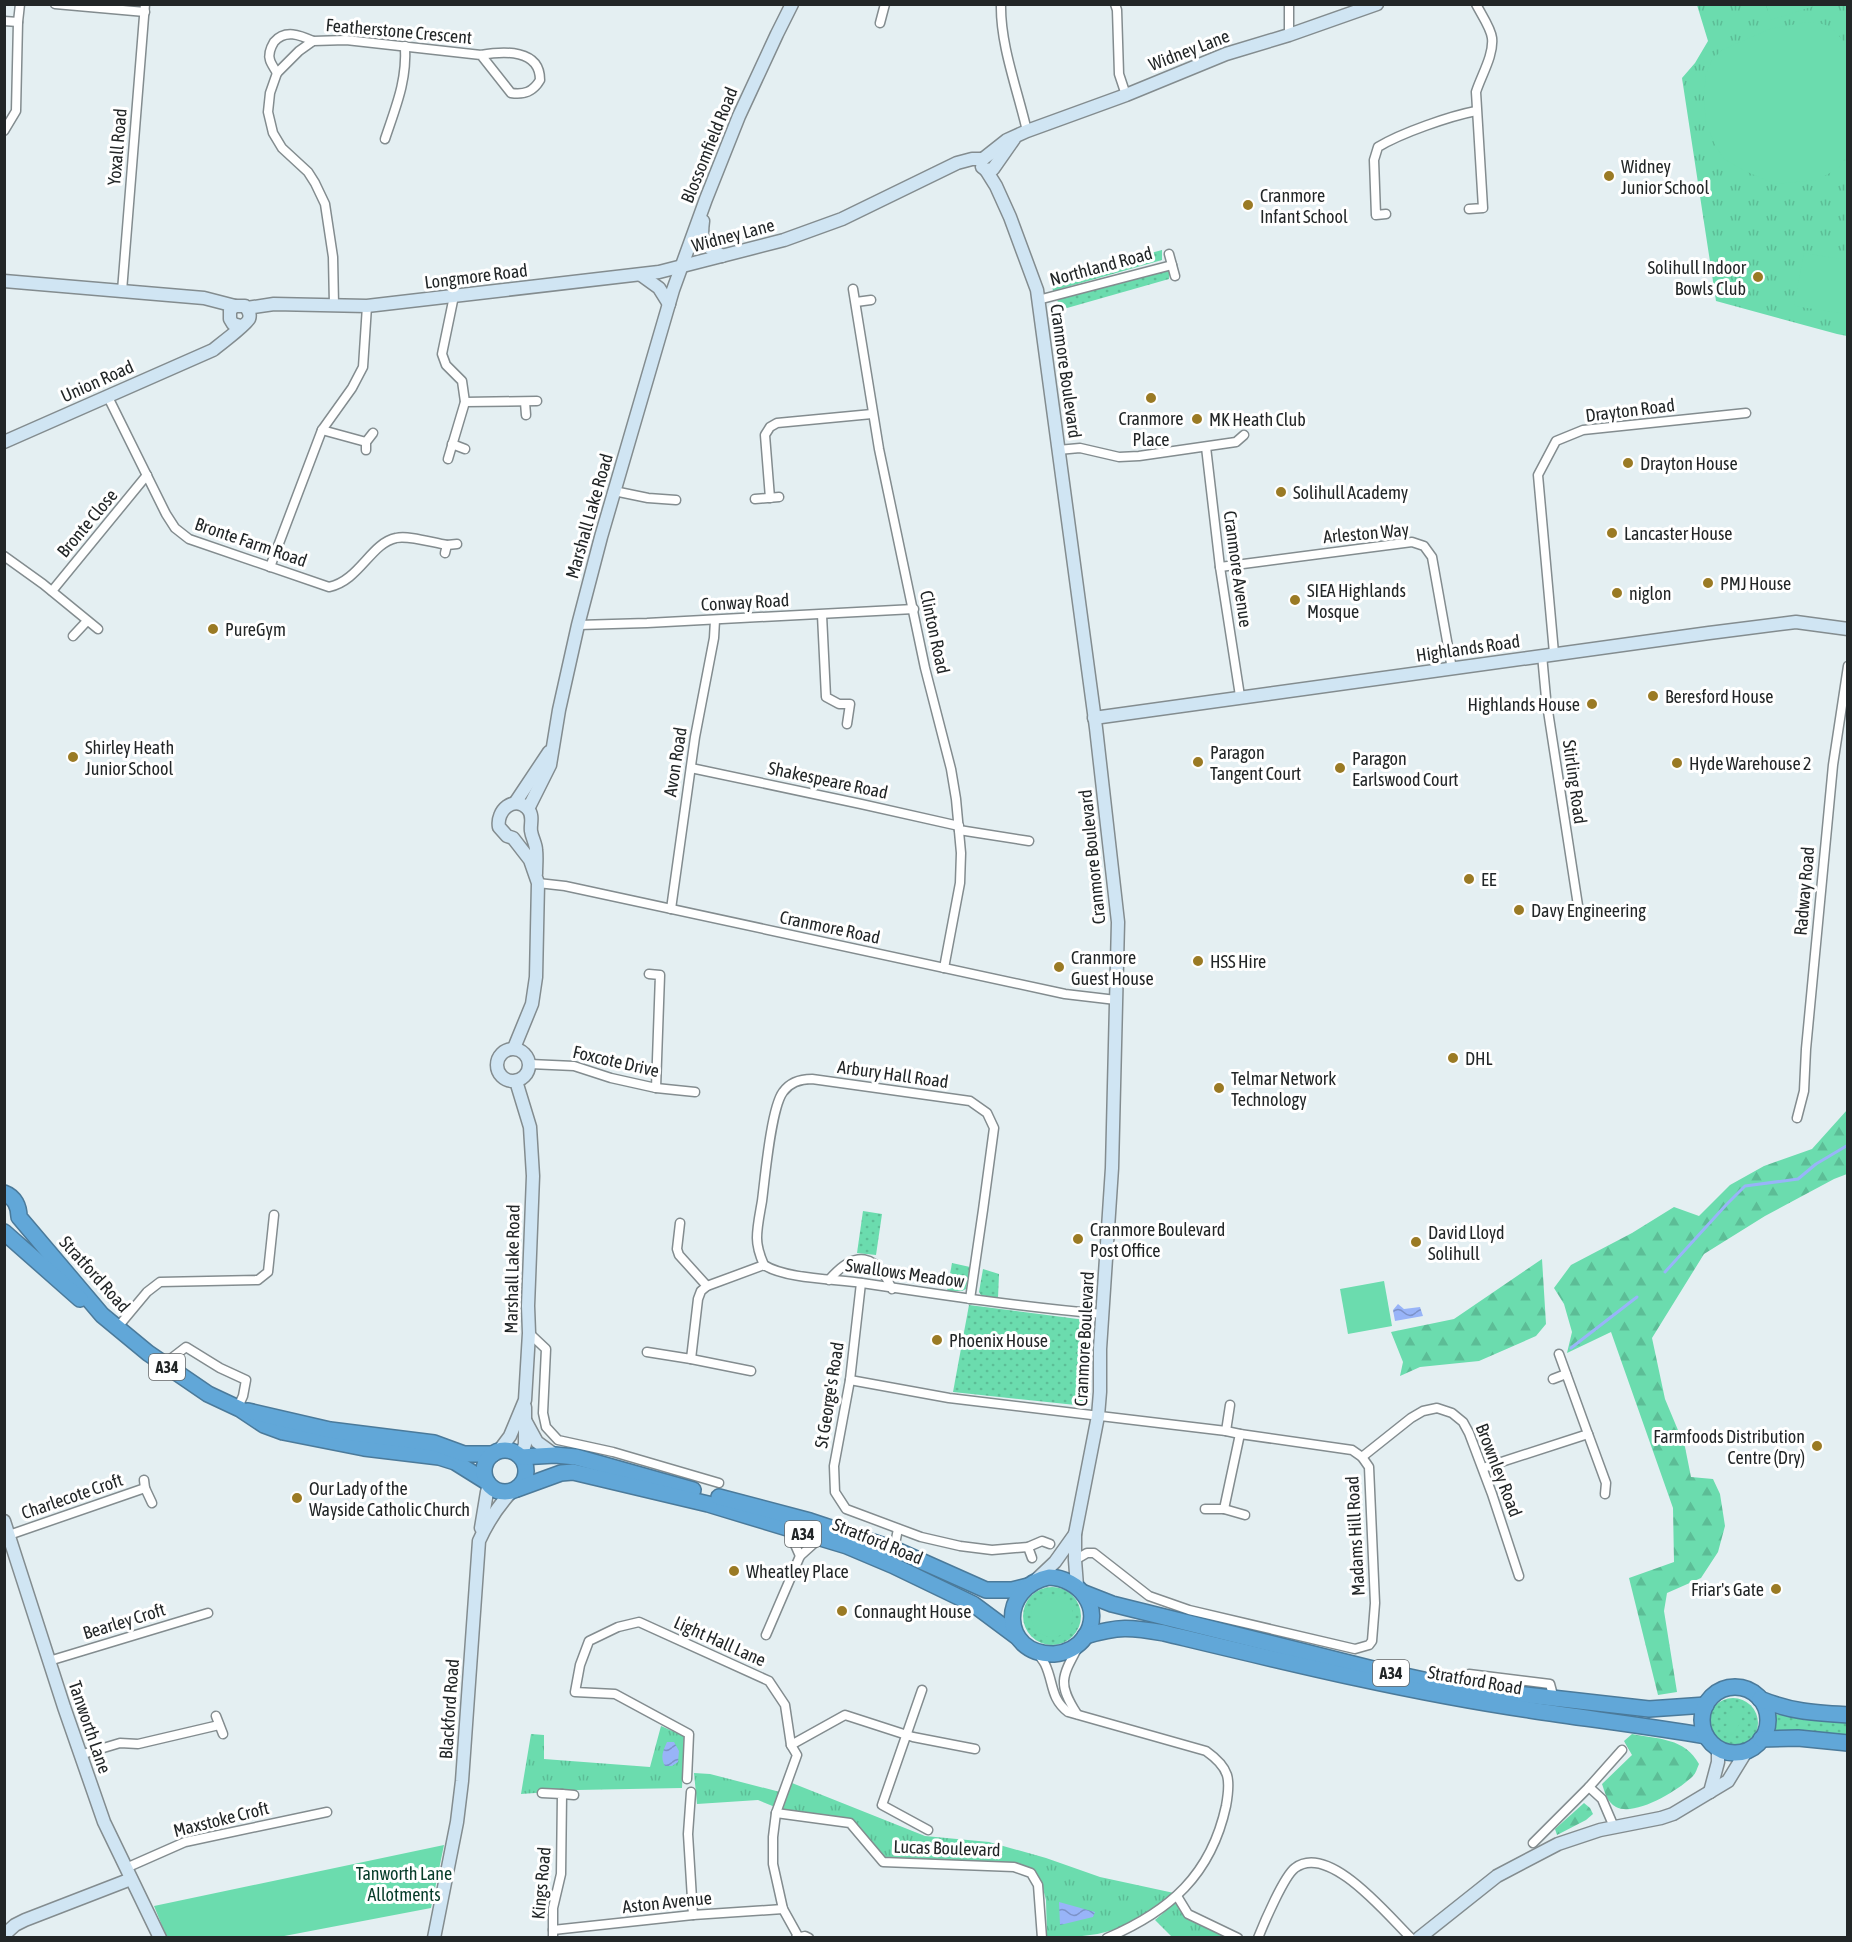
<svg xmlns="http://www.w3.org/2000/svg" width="1852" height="1942" viewBox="0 0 1852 1942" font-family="'Asap Condensed',sans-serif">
	<defs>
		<pattern id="grass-dots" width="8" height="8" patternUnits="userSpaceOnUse" patternTransform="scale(1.5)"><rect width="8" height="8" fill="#6bdcae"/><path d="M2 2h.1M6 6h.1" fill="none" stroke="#5cbd96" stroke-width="1.8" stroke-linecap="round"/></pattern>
		<pattern id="forest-firs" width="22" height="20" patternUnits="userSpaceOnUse" patternTransform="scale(1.5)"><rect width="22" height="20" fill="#6bdcae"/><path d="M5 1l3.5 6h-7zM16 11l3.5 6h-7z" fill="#5cbd96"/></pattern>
		<pattern id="park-tufts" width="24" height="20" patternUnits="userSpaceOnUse" patternTransform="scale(1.5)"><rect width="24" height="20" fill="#6bdcae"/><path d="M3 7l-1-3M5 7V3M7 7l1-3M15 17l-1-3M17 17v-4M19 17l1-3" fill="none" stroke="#5cbd96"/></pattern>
		<pattern id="water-waves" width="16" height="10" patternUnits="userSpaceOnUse" patternTransform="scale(1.5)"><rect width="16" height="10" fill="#98b4f8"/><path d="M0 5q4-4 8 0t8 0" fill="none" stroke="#7c92c9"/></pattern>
	</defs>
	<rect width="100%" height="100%" fill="#e4eff2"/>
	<g fill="url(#grass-dots)">
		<path d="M1162,250V260L1053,291L1051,280Z"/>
		<path d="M1169,269V279L1060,310L1057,299Z"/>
		<path d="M863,1211L882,1214L876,1255L857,1253Z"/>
		<path d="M952,1263L970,1267L966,1289L962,1291H947Z"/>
		<path d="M983,1269L999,1274L998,1298L981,1295L979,1292Z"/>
		<path d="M969,1305L1093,1321L1085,1406L953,1392Z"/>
		<circle cx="1052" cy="1616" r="29"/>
		<circle cx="1733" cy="1723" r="25"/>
		<path d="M1773,1714L1847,1721V1738L1800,1731H1773Z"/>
	</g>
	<g fill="url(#forest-firs)">
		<path d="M1847,1110V1174L1834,1179L1765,1216L1704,1254L1652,1338L1665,1399L1685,1447L1691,1477L1713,1479L1720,1494L1725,1526L1718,1552L1701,1578L1667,1593L1664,1611L1677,1692L1658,1695L1629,1578L1674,1562L1673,1508L1611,1332L1567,1353L1572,1332L1564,1304L1554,1288L1571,1265L1632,1233L1674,1207L1699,1216L1730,1185L1764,1166L1812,1149Z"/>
		<path d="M1542,1259L1546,1324L1536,1336L1479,1361L1420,1367L1400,1376L1403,1362L1391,1332L1454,1319Z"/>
		<path d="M1632,1734C1658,1739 1685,1738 1699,1764C1697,1768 1696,1773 1693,1776C1679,1790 1635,1817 1616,1807C1607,1802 1605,1793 1602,1784L1632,1755L1624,1741Z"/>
		<path d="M1584,1803L1590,1808L1593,1814L1586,1820L1557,1835L1555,1829Z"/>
	</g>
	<g fill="url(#park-tufts)">
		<path d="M1697,5H1847V336L1837,334L1716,301L1682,78L1695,63L1708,41Z"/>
		<path d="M661,1726L684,1736L682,1788L577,1790L521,1794L531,1734L544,1735V1759L650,1767Z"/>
		<path d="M694,1773L710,1774L780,1792L775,1807L758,1800L697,1804Z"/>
		<path d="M792,1783L925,1836L989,1842L1046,1858L1100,1877L1174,1893C1129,1930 1105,1938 1047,1937L1046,1900L1042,1885L1019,1863L884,1857L851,1820L782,1811Z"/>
		<path d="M1176,1902L1187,1918L1229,1937H1172L1155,1920Z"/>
	</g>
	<g fill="#6bdcae">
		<path d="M1817,5L1771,20L1766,5V4Z"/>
		<path d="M1807,22C1830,23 1835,28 1847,48V156L1838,169L1816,180L1775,184L1745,171L1724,159L1715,145L1706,123L1704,97L1706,74L1712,60L1722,50L1770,29Z"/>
		<path d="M1804,253L1847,260L1848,303L1846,314L1794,306Z"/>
		<path d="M1384,1281L1392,1326L1348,1334L1340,1289Z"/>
		<circle cx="1052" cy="1616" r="21"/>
		<path d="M1741,1706L1745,1711C1742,1719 1737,1731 1730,1736L1722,1733L1720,1728L1728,1725L1725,1718C1730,1711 1732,1708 1741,1706Z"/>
		<path d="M444,1845L431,1908L279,1937L167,1938L154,1906Z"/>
	</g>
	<g fill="url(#water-waves)">
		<path d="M1398,1304L1404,1309L1420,1307L1423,1316L1395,1321L1393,1310Z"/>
		<path d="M667,1742H674L679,1751L678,1762L672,1766H665C660,1757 663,1751 667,1742Z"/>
		<path d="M1059,1902L1095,1912L1093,1917L1060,1925Z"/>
	</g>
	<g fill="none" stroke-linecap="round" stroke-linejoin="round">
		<g stroke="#98b4f8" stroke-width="3">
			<path d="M1665,1272L1726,1205L1745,1186L1798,1179L1816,1164L1848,1145"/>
			<path d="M1571,1348L1637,1297"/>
		</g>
		<g stroke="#838c8f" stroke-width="11">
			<g id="street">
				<path d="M55,4L145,12"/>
				<path d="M1001,4C1000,45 1018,91 1027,131"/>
				<path d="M1115,4L1117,10L1119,74L1126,95"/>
				<path d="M4,21L18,22"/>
				<path d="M880,23L885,4"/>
				<path d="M1289,35V4"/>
				<path d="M277,73C275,69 271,64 270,60C268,54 271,47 274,42C285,29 300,35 313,41"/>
				<path d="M4,131L16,111L18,22L20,4"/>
				<path d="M385,139C396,106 407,81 405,46"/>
				<path d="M1469,209L1483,208L1476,92C1481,76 1494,55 1492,38C1491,28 1481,14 1476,4"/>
				<path d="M1386,214L1376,215L1374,160L1378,147C1401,133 1450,116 1476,111"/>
				<path d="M1169,254L1175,276"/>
				<path d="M853,289L879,449L925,668L951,769L956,799L961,853L960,883L944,968"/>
				<path d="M122,291L145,4"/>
				<path d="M1038,300L1172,265"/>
				<path d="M856,302L871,300"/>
				<path d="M334,305L333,257L325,204L315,183L308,172L282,148L273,133L268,112L270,93L277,73L299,51L313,41L346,40L481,55C504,51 540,49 540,80C533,92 524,95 511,93L481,55"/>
				<path d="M108,397L166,514L175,528L189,539L329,587C359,581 371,543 396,538C409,535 433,543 447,545"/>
				<path d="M465,402L537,401"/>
				<path d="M525,402L526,415"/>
				<path d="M322,430L366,442"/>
				<path d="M452,444L465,449"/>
				<path d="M1206,447L1220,567L1240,696"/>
				<path d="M366,450V442L373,433"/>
				<path d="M1058,450L1080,448L1119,457L1139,456L1236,442L1244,435"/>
				<path d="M448,459L465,402L462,381L446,365L442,354L454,296"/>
				<path d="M614,491L648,498L676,500"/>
				<path d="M770,498L765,435L770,427L777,423L872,414"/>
				<path d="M755,499L779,497"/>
				<path d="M445,553L447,545L457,544"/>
				<path d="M4,556L43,584L98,629"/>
				<path d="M270,567L322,430L352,388L363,367L367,306"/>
				<path d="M1220,567L1412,542L1424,546L1432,557L1452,669"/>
				<path d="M52,591L147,475"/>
				<path d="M822,615L826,697L839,704H850L847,724"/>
				<path d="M578,625L647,623L914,609"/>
				<path d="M73,636L87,621"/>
				<path d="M1554,653L1538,475L1556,441L1583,430L1746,413"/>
				<path d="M1542,655L1546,698L1579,912"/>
				<path d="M691,768L861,804L959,826"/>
				<path d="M959,830L1029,841"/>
				<path d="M538,883L565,886L1065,994L1116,1000"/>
				<path d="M671,909L695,737L714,638L715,620"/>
				<path d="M649,974L660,975L656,1088"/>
				<path d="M530,1064L574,1066L611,1078L656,1088L695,1092"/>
				<path d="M1797,1118L1804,1091L1806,1049L1833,765L1848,666"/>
				<path d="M680,1223L677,1249L679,1255L707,1286"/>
				<path d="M764,1265C760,1256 757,1248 757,1238C757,1226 760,1213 762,1201C765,1178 771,1108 783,1092C790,1082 801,1079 812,1079L970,1101L987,1113L994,1128L983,1210L970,1299"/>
				<path d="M829,1280C855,1249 876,1253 892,1289"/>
				<path d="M861,1283L850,1380L834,1466L835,1492L846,1509L921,1537L960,1546L992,1550L1028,1547L1042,1541L1050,1544"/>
				<path d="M117,1328L147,1292L160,1282L258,1280L268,1272L274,1215"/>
				<path d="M529,1333L546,1349L543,1413L546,1427L558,1440L613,1452L719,1483"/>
				<path d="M647,1352L691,1359L698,1299L701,1291L707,1286L764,1265C786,1279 835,1279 862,1283C942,1295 1022,1307 1103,1314"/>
				<path d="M691,1359L751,1371"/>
				<path d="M164,1364L186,1347L220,1368L246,1380L243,1396L237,1409"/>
				<path d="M1553,1379L1566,1374"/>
				<path d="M850,1380L949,1398L1226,1431L1240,1434L1352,1450L1362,1457L1369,1467L1375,1603L1372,1641L1369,1645L1355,1649L1189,1610L1149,1596L1094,1553H1087L1075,1560"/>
				<path d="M1226,1431L1230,1405"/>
				<path d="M1588,1434L1606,1483L1605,1494"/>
				<path d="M1362,1457L1411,1418L1423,1411L1437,1408L1452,1413L1463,1422L1469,1433L1492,1494L1519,1576"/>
				<path d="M1483,1468L1588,1434L1559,1354"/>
				<path d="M144,1480L145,1488L152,1503"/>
				<path d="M1205,1509H1224L1240,1434"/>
				<path d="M1224,1509L1245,1515"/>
				<path d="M788,1529L800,1556"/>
				<path d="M9,1535L145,1488"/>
				<path d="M1028,1547L1032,1558"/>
				<path d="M894,1549L898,1529"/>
				<path d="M766,1635L800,1556L820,1538"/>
				<path d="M1037,1652C1039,1656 1043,1660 1045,1664C1054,1683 1050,1698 1068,1712L1206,1751C1230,1768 1231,1779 1226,1806C1211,1875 1170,1911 1107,1938"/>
				<path d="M49,1661L208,1613"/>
				<path d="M1456,1687L1469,1674L1550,1684L1554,1699"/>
				<path d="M922,1690L882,1805L928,1830"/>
				<path d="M1077,1714C1058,1684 1061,1678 1078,1647"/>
				<path d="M216,1716L223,1734"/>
				<path d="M791,1745L845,1715L913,1737L975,1749"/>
				<path d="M80,1755L120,1743L138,1744L219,1725"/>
				<path d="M687,1779L689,1734L615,1694L575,1692L580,1665L589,1641L618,1627L639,1622L769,1681L785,1705L791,1745L797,1755L776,1813L773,1837V1864L783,1909L798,1936"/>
				<path d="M1589,1787L1602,1799L1614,1827"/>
				<path d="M691,1792L688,1834L693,1915"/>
				<path d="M542,1793L562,1794L561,1874L553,1908V1938"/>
				<path d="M562,1794L574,1795"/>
				<path d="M776,1813L850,1823L883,1862L1014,1867L1031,1873L1038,1885L1042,1938"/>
				<path d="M1533,1843L1589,1787L1622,1750"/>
				<path d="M126,1868L185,1842L327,1812"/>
				<path d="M1177,1896L1188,1914L1238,1938"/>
				<path d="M553,1930L693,1915L783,1909"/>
				<path d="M796,1938L805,1936L809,1938"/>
				<path d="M1258,1938C1264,1923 1284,1876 1295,1868C1329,1842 1389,1917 1411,1938"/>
			</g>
		</g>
		<g stroke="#838c8f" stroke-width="15">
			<g id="secondary">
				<path d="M983,159L1007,140L1027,131L1126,95L1226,54L1289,35L1377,4"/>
				<path d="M982,167L986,170L993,169L1014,139"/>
				<path d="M986,170L996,186L1010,217L1037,290L1096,728L1118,922L1112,1168L1100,1349V1392L1098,1416L1075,1534V1560L1077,1586"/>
				<path d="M703,221C700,244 704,244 722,256"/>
				<path d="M641,275L659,288L669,304"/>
				<path d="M4,281L204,298L235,306H245C248,310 251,314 249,319C248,323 218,346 213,350L4,442"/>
				<path d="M235,306L230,310V319L233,324L241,326"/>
				<path d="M247,308L274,304L367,306L659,272L784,240L842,219L957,163L972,159H983"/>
				<path d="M1094,718L1709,633L1796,622L1848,629"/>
				<path d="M515,803L549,752"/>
				<path d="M528,809L550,765L559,710L578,625L601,537L673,290L706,199L739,116L777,34L792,4"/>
				<path d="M514,1048L532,1004L536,977L538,883L530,860L513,838L507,836L499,827C496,811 514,794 528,809C534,816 530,824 531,831C532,838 536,844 536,850C537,857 536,866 536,874"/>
				<circle cx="513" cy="1065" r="16"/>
				<path d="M525,1420L537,1442L555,1455"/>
				<path d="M498,1452L510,1436L525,1400L529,1333L528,1306L533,1176L530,1127L516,1081"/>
				<path d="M521,1457L525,1444V1407"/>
				<path d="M4,1521L64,1707L104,1822L160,1938"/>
				<path d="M481,1528L487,1492L489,1485"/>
				<path d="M1037,1579L1055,1562L1075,1534"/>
				<path d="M1710,1792L1718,1762V1748"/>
				<path d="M4,1935L15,1925L25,1920L131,1879"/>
				<path d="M434,1938L457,1822L462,1781L479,1541C488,1521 497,1507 512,1491"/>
				<path d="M1419,1938L1497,1876L1558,1844L1600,1830L1661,1818L1673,1814L1728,1781L1747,1750"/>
			</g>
		</g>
		<g stroke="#4b7a9a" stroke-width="18">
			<g id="highway">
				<path d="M4,1193C15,1197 19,1207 19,1217L102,1315L148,1353L208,1394L240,1409L264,1425L283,1432L364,1448L439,1457L455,1462L487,1482"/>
				<path d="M4,1232L80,1299"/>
				<path d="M248,1411L330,1430L434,1443L464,1454H493"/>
				<circle cx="505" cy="1471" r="21"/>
				<path d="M521,1457L555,1455L576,1457L693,1490"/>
				<path d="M517,1489L561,1473L573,1472L708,1504L847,1546L892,1565L973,1604L1016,1636"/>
				<path d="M719,1497L810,1521L894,1549L986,1590H1012L1028,1586"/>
				<path d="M1049,1577C1079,1578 1104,1608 1085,1637C1078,1647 1066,1653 1054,1654C1000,1655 999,1587 1049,1577Z"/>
				<path d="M1084,1593L1112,1604L1373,1669L1456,1687L1649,1709L1706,1705"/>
				<path d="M1085,1636C1119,1626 1130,1627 1164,1633C1285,1662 1407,1692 1530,1710C1589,1719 1648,1726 1706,1736"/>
				<circle cx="1735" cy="1720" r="33"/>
				<path d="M1760,1699C1792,1712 1814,1713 1848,1715"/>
				<path d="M1761,1739L1798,1738L1848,1743"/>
			</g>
		</g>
		<use href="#street" stroke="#fff" stroke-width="8"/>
		<use href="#secondary" stroke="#d0e5f3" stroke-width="12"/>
		<use href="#highway" stroke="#61a7d8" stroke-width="15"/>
	</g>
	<g fill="#9a7a24" stroke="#fff" stroke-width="2">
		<circle cx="1609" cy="176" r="6"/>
		<circle cx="1248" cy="205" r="6"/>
		<circle cx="1758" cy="277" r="6"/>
		<circle cx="1151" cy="398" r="6"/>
		<circle cx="1197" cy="419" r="6"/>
		<circle cx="1628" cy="463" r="6"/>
		<circle cx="1281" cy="492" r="6"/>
		<circle cx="1612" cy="533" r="6"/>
		<circle cx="1708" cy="583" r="6"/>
		<circle cx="1617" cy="593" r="6"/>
		<circle cx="1295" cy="600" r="6"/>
		<circle cx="213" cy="629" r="6"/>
		<circle cx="1653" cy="696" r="6"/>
		<circle cx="1592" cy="704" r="6"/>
		<circle cx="73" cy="757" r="6"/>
		<circle cx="1198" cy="762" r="6"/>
		<circle cx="1677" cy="763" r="6"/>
		<circle cx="1340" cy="768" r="6"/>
		<circle cx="1469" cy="879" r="6"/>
		<circle cx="1519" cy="910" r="6"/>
		<circle cx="1198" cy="961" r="6"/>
		<circle cx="1059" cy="967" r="6"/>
		<circle cx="1453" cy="1058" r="6"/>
		<circle cx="1219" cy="1088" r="6"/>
		<circle cx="1078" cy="1239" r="6"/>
		<circle cx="1416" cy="1242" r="6"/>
		<circle cx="937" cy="1340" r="6"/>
		<circle cx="1817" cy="1446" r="6"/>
		<circle cx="297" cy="1498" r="6"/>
		<circle cx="734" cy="1571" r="6"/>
		<circle cx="1776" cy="1589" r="6"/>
		<circle cx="842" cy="1611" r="6"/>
	</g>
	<g text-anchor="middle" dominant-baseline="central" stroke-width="6" stroke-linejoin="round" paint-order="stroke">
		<g fill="#fff" stroke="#646768" stroke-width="1.5">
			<rect x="149" y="1354" width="36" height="26" rx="4.5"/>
			<rect x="785" y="1521" width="36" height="26" rx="4.5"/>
			<rect x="1373" y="1660" width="36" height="26" rx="4.5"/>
		</g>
		<g font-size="16" font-weight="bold" fill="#222627">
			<text x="167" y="1367">A34</text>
			<text x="803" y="1534">A34</text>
			<text x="1391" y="1673">A34</text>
		</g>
		<g font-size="18" fill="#222627" stroke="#fff">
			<text transform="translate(399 31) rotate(5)">Featherstone Crescent</text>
			<text transform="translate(1189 50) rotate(-21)">Widney Lane</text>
			<text transform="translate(709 145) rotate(-68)">Blossomfield Road</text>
			<text transform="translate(117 147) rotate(-85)">Yoxall Road</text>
			<text transform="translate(733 235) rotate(-15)">Widney Lane</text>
			<text transform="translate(1101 266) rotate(-15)">Northland Road</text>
			<text transform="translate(476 276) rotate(-7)">Longmore Road</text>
			<text transform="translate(1066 371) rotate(82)">Cranmore Boulevard</text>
			<text transform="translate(97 381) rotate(-24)">Union Road</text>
			<text transform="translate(1630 410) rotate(-7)">Drayton Road</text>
			<text transform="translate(589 516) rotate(-74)">Marshall Lake Road</text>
			<text transform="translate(87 523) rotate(-50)">Bronte Close</text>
			<text transform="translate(1366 533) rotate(-5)">Arleston Way</text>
			<text transform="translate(251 542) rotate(19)">Bronte Farm Road</text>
			<text transform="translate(1238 569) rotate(82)">Cranmore Avenue</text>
			<text transform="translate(745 602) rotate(-3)">Conway Road</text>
			<text transform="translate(935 632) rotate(78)">Clinton Road</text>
			<text transform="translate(1468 648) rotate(-8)">Highlands Road</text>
			<text transform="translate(675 762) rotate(-81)">Avon Road</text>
			<text transform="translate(828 780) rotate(12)">Shakespeare Road</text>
			<text transform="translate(1575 782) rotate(82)">Stirling Road</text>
			<text transform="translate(1092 857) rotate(-96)">Cranmore Boulevard</text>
			<text transform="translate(1804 891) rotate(-85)">Radway Road</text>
			<text transform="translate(830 927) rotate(12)">Cranmore Road</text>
			<text transform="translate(616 1061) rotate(13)">Foxcote Drive</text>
			<text transform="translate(893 1074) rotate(8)">Arbury Hall Road</text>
			<text transform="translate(512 1269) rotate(-89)">Marshall Lake Road</text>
			<text transform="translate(905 1273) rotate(8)">Swallows Meadow</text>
			<text transform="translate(95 1274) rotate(48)">Stratford Road</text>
			<text transform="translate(1084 1339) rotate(-87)">Cranmore Boulevard</text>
			<text transform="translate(829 1395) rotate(-81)">St George's Road</text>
			<text transform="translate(1499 1470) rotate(69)">Brownley Road</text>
			<text transform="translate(72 1496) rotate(-19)">Charlecote Croft</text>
			<text transform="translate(1355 1536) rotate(-93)">Madams Hill Road</text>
			<text transform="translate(878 1541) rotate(22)">Stratford Road</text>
			<text transform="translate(124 1621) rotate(-17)">Bearley Croft</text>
			<text transform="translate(720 1641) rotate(24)">Light Hall Lane</text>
			<text transform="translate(1475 1680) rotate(10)">Stratford Road</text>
			<text transform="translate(449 1709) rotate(-86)">Blackford Road</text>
			<text transform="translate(90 1727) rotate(71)">Tanworth Lane</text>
			<text transform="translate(221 1819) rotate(-14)">Maxstoke Croft</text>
			<text transform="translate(947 1848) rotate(2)">Lucas Boulevard</text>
			<text transform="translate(541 1883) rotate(-85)">Kings Road</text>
			<text transform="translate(667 1902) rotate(-6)">Aston Avenue</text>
		</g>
		<g font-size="18" fill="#222627" stroke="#fff" text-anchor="start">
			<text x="1621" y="166">Widney<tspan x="1621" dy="21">Junior School</tspan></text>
			<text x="1260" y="195">Cranmore<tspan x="1260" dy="21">Infant School</tspan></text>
			<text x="1746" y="267" text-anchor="end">Solihull Indoor<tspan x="1746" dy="21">Bowls Club</tspan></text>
			<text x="1151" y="418" text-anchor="middle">Cranmore<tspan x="1151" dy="21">Place</tspan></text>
			<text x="1209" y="419">MK Heath Club</text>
			<text x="1640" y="463">Drayton House</text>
			<text x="1293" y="492">Solihull Academy</text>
			<text x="1624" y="533">Lancaster House</text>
			<text x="1720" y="583">PMJ House</text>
			<text x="1307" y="590">SIEA Highlands<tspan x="1307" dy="21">Mosque</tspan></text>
			<text x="1629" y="593">niglon</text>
			<text x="225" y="629">PureGym</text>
			<text x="1665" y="696">Beresford House</text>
			<text x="1580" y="704" text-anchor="end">Highlands House</text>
			<text x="85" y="747">Shirley Heath<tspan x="85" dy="21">Junior School</tspan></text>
			<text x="1210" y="752">Paragon<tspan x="1210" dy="21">Tangent Court</tspan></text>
			<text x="1352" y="758">Paragon<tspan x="1352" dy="21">Earlswood Court</tspan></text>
			<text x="1689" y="763">Hyde Warehouse 2</text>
			<text x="1481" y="879">EE</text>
			<text x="1531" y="910">Davy Engineering</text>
			<text x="1071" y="957">Cranmore<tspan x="1071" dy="21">Guest House</tspan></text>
			<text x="1210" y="961">HSS Hire</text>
			<text x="1465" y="1058">DHL</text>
			<text x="1231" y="1078">Telmar Network<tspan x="1231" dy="21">Technology</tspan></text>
			<text x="1090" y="1229">Cranmore Boulevard<tspan x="1090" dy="21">Post Office</tspan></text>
			<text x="1428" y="1232">David Lloyd<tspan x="1428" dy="21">Solihull</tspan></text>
			<text x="949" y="1340">Phoenix House</text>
			<text x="1805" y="1436" text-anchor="end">Farmfoods Distribution<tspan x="1805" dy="21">Centre (Dry)</tspan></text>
			<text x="309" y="1488">Our Lady of the<tspan x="309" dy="21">Wayside Catholic Church</tspan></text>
			<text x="746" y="1571">Wheatley Place</text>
			<text x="1764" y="1589" text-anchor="end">Friar's Gate</text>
			<text x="854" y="1611">Connaught House</text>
		</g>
		<g font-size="18" fill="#053b28" stroke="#fff">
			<text x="404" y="1873">Tanworth Lane<tspan x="404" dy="21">Allotments</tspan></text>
		</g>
	</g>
	<rect width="1852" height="1942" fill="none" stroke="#222627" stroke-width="12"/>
</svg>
